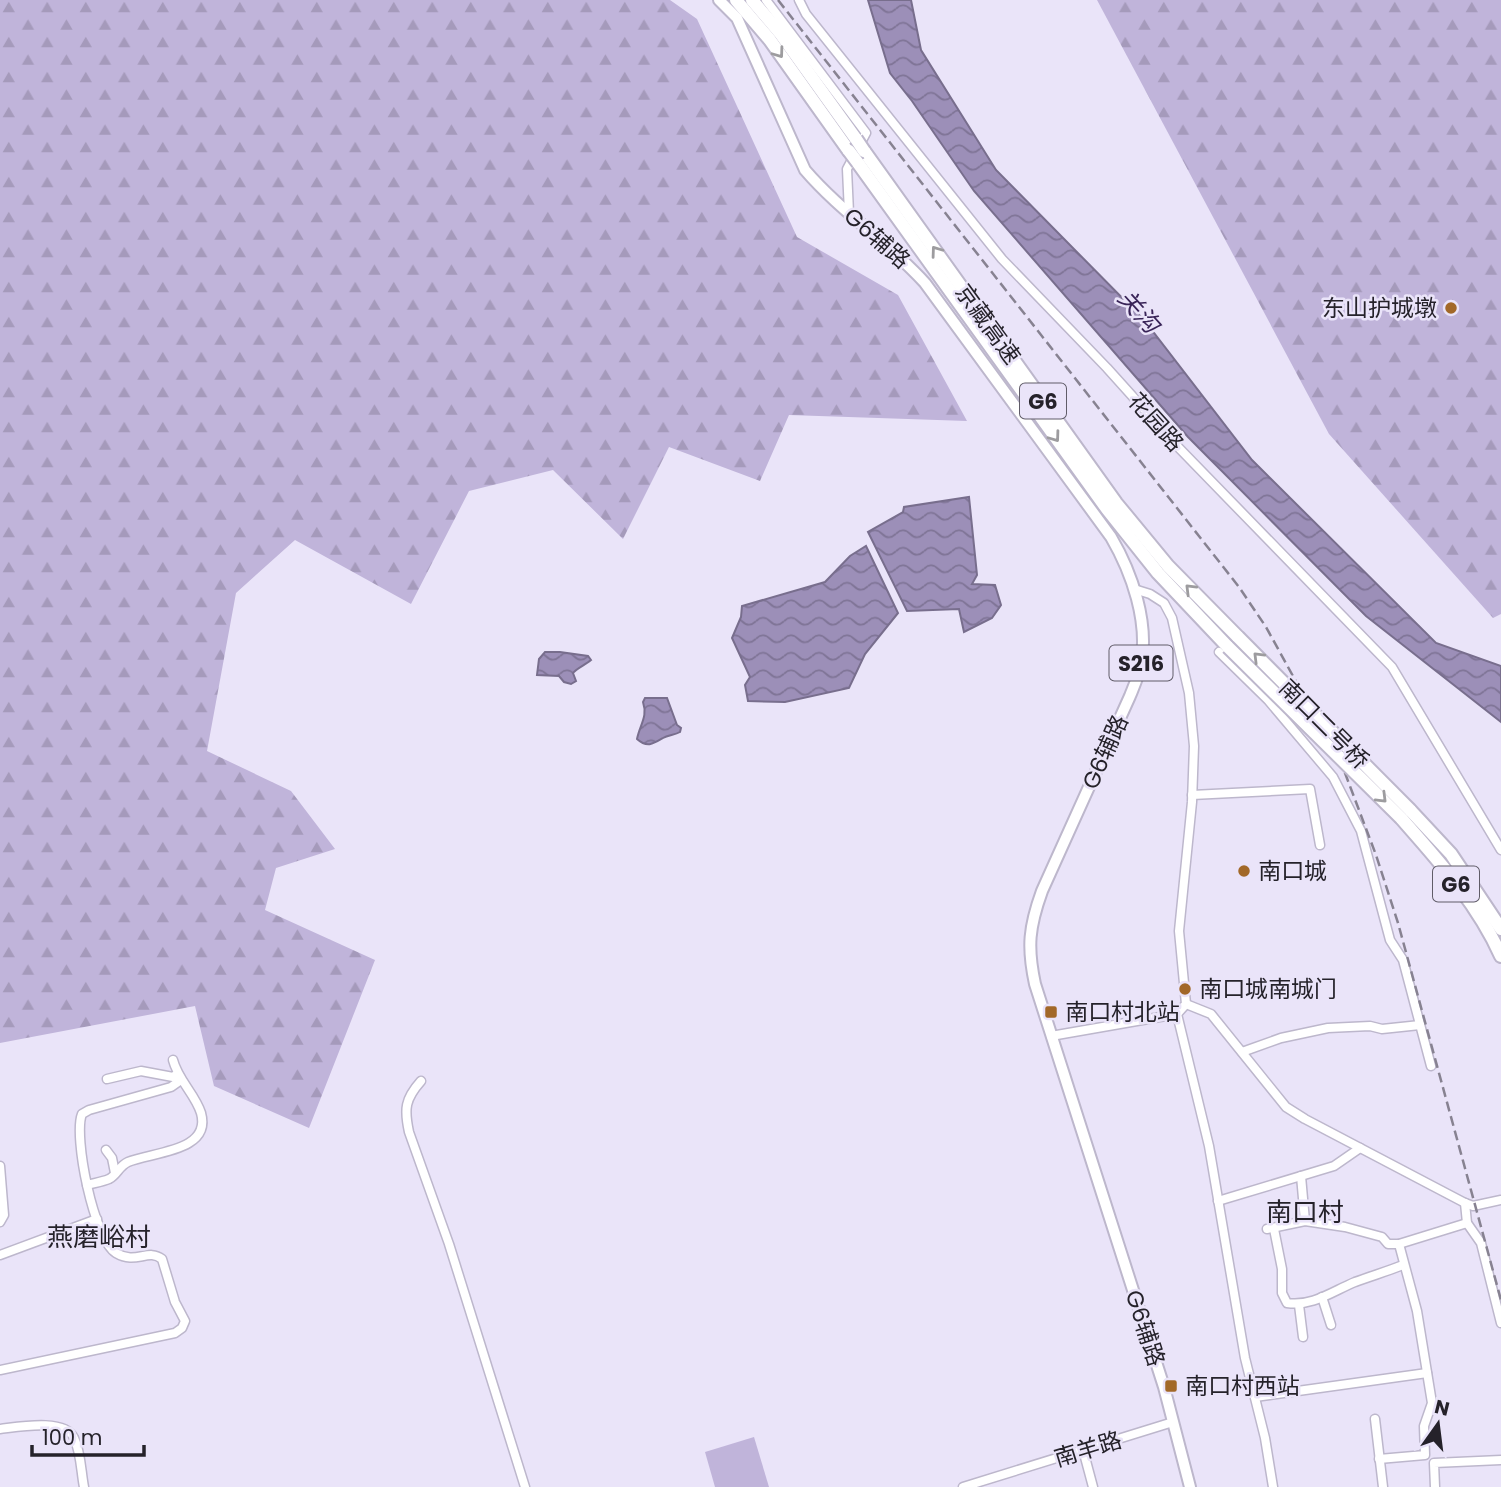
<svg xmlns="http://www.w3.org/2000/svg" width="1501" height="1487" viewBox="0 0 1501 1487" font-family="Poppins,'Noto Sans SC',sans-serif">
	<defs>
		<pattern id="forest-firs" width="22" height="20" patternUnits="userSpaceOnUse" patternTransform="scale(1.75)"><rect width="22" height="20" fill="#c0b4da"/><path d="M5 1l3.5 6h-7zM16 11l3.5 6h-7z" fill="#a59abb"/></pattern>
		<pattern id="water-waves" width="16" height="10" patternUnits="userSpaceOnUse" patternTransform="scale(1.75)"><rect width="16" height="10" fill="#9c8fb8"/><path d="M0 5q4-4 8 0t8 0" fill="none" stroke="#7f7496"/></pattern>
	</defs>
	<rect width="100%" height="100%" fill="#eae4f9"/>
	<path fill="#c0b4da" d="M754,1437L769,1487H715L705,1452Z"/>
	<g fill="url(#forest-firs)">
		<path d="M0,0H670L697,19L797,237L898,295L967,421L789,415L760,481L669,447L623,539L553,470L469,491L411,604L295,540L236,593L207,751L291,791L335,849L276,868L265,910L375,960L309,1128L214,1086L195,1006L0,1043Z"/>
		<path d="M1097,0H1501V614L1493,618L1329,434Z"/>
	</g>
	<g fill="url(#water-waves)" stroke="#786e8d" stroke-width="2">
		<path d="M868,0H911L921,50L996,170L1144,320L1252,460L1436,643L1501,666V722L1366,616L1188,437L974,191L912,101L890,73Z"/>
		<path d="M969,497L977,575L972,584L995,585L1001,605L992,618L964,632L959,609L907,611L868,532L903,512L904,507Z"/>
		<path d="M866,546L898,613L865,654L849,688L785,702L748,701L745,685L750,677L732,638L741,617L742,606L825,582L850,556Z"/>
		<path d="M545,652H560L588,656L591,660C585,665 577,668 573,673L576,681L571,684L564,682L559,676L537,675L539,659Z"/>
		<path d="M645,698H667L677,725L681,728L680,732C675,735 668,735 663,738C653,744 647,748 637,739C640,724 648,717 643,702Z"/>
	</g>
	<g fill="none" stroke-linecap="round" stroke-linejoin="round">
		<g stroke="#bdb7cc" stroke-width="11">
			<g id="minor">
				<path d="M766,0L866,133L847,169L849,213"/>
				<path d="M799,0L806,14L1002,259L1107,368L1179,448L1392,667L1501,850"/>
				<path d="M1219,652L1268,700L1333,777L1361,831L1390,940L1403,960L1431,1066"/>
				<path d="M1192,795L1310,789L1320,845"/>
				<path d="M1186,1004L1211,1014L1286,1107L1305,1119L1465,1203L1473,1206L1501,1200"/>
				<path d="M1177,1014L1209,1146L1245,1358L1265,1438L1273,1487"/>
				<path d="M1051,1036L1177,1014L1186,1004L1179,931L1192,802L1194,746L1189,693L1172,618L1164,603L1150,594L1134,589"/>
				<path d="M1242,1052L1281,1038L1328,1028L1370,1026L1382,1029L1420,1025"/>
				<path d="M107,1079L141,1071L173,1077L177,1074"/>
				<path d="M421,1081C405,1099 404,1109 409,1132L449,1244L525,1487"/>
				<path d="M106,1150L112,1158L115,1173"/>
				<path d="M0,1166L4,1215L0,1222"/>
				<path d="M1301,1176L1305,1221"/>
				<path d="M87,1185C94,1183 102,1182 109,1179C117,1175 119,1166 128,1162C151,1152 212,1152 201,1113C195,1094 178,1080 173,1060"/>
				<path d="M1218,1201L1334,1166L1360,1148"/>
				<path d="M1465,1203L1467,1223L1481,1243L1501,1323"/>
				<path d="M1267,1229L1305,1221L1345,1227L1382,1237L1388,1244H1399L1467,1223"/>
				<path d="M1274,1229L1282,1269V1293L1287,1303C1312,1307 1333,1291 1355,1282C1371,1276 1388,1271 1403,1265"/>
				<path d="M0,1255L97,1219"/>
				<path d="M1322,1297L1331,1325"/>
				<path d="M1299,1305L1303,1337"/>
				<path d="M0,1370L175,1333L182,1328L185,1321L175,1302L162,1259C148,1248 136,1265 116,1253C94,1240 73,1136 82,1114L89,1110L171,1087L181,1080"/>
				<path d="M1255,1397L1427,1373"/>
				<path d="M1375,1419L1383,1487"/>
				<path d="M0,1429C18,1427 65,1418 74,1438C81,1452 81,1472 84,1487"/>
				<path d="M1082,1446L1093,1487"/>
				<path d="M1379,1459L1425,1455L1424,1426L1432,1403L1417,1311L1399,1244"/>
				<path d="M963,1487L1173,1422"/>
				<path d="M1435,1487L1434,1463L1501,1460"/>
			</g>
		</g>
		<g stroke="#bdb7cc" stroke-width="14">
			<path id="major" d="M719,0L737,18L805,170C841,212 888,242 925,283L1111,537C1132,573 1149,622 1141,664C1139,675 1134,686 1130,696L1042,891C1029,927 1027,947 1035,984L1164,1387L1190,1487"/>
		</g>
		<g stroke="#bdb7cc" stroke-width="16">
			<g id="highway">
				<path d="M736,0L770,40L849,151"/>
				<path d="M752,0L780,33L856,139"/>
				<path d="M864,151L1116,503L1168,566L1238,637"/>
				<path d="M858,163L1107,509L1158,573L1228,647"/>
				<path d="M1410,810L1451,854L1501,929"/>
				<path d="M1401,818C1438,860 1478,904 1501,956"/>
			</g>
		</g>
		<use href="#minor" stroke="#fff" stroke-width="8"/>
		<use href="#major" stroke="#fff" stroke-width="10"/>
		<use href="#highway" stroke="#fff" stroke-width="12"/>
		<path stroke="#878291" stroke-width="2.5" stroke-dasharray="10 5" stroke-linecap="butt" d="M778,0L1239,587L1266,627L1332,747L1345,773L1376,855L1398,923L1501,1300"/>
		<g stroke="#bdb7cc" stroke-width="16" stroke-linecap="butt">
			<g id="highway-bridge">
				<path d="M856,139L864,151"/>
				<path d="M849,151L858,163"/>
				<path d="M1238,637L1410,810"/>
				<path d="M1228,647L1401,818"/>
			</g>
		</g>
		<use href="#highway-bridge" stroke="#fff" stroke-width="12"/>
	</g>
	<defs><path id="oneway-chevron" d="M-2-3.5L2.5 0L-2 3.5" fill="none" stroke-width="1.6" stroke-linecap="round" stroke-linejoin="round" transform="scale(1.75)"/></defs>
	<g stroke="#9d9c9f">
		<use href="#oneway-chevron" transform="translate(779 53) rotate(54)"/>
		<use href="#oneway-chevron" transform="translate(936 251) rotate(-126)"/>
		<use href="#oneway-chevron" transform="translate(1055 437) rotate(54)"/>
		<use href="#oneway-chevron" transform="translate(1190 589) rotate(-135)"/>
		<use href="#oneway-chevron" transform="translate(1258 657) rotate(-135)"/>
		<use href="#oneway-chevron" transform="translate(1382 798) rotate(45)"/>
	</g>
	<g fill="#a26828" stroke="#eae4f9" stroke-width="2.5">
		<circle cx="1451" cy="308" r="7"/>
		<circle cx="1244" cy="871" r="7"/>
		<circle cx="1185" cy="989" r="7"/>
		<rect x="1044" y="1005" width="14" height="14" rx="3.5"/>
		<rect x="1164" y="1379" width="14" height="14" rx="3.5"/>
	</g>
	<g text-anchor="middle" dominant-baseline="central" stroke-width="5" stroke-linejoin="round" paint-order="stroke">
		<g fill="#eae4f9" stroke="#605c68" stroke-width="2">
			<rect x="1020" y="383.5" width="46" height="35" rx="5"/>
			<rect x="1109.5" y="645.5" width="63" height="35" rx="5"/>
			<rect x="1433" y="866.5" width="46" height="35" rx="5"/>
		</g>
		<g font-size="21" font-weight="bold" fill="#25222a">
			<text x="1043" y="401">G6</text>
			<text x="1141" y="663">S216</text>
			<text x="1456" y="884">G6</text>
		</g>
		<g font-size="23" fill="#25222a" stroke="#eae4f9">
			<text transform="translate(877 238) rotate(41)">G6辅路</text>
			<text transform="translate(988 324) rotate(54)">京藏高速</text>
			<text transform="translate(1156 422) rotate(48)">花园路</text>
			<text transform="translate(1324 724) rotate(45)">南口二号桥</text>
			<text transform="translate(1105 752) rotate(-66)">G6辅路</text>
			<text transform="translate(1145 1328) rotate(72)">G6辅路</text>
			<text transform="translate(1088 1449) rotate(-17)">南羊路</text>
		</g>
		<g font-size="23" fill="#25222a" stroke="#eae4f9" text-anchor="start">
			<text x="1437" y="308" text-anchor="end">东山护城墩</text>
			<text x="1258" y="871">南口城</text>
			<text x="1199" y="989">南口城南城门</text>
			<text x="1065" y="1012">南口村北站</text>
			<text x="1185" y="1386">南口村西站</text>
		</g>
		<g font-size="24" font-style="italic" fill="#382357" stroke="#eae4f9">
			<text transform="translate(1139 311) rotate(48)">关沟</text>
		</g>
		<g font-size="26" fill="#25222a" stroke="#eae4f9">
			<text x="1305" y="1212">南口村</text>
			<text x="99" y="1237">燕磨峪村</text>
		</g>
	</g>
	<g transform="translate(1438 1424) rotate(14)" stroke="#eae4f9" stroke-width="5" paint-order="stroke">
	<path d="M0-5L12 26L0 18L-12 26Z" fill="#25222a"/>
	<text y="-10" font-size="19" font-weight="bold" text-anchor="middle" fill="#25222a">N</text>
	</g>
	<path d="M32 1445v10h112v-10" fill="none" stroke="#25222a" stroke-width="3.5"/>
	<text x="42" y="1445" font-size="21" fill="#25222a" stroke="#eae4f9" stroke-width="5" paint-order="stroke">100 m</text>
</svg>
